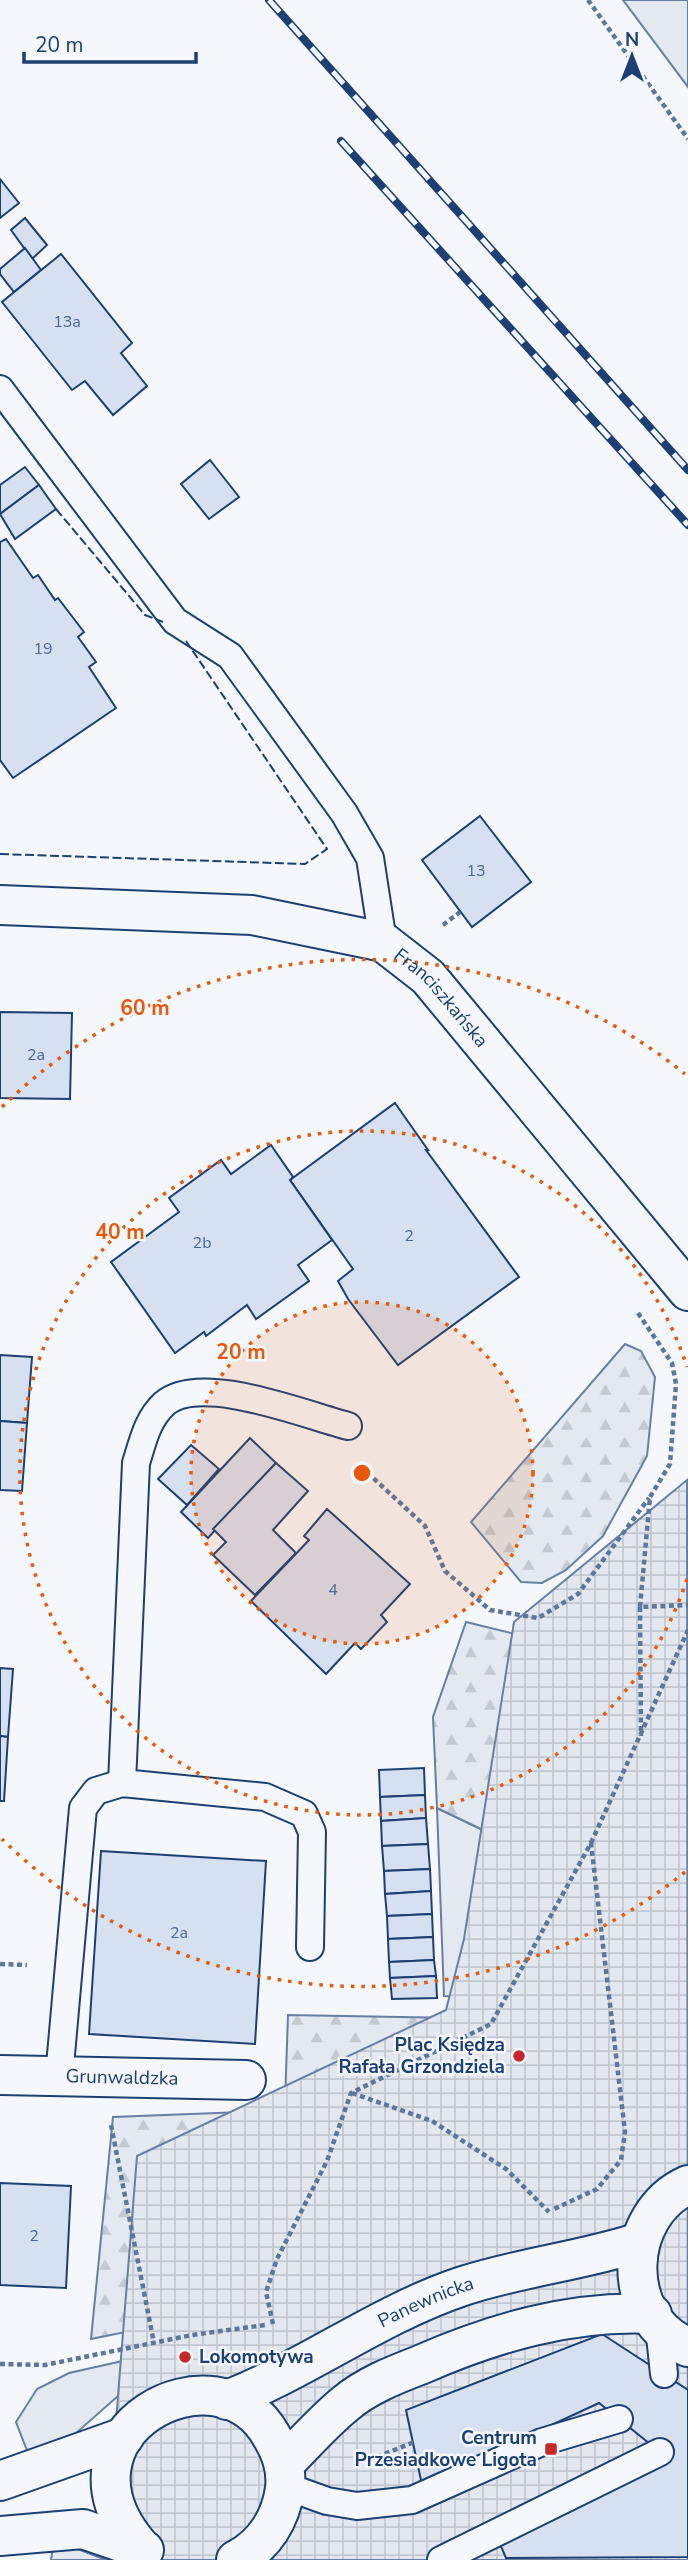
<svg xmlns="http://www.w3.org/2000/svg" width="688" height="2560" viewBox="0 0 688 2560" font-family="'Nunito Sans',sans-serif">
	<defs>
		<pattern id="forest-firs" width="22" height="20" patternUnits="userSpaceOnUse" patternTransform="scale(1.75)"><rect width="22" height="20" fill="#e3e9f0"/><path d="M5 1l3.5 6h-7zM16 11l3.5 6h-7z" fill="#c2c9d1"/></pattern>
		<pattern id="plaza-grid" width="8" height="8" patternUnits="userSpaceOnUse" patternTransform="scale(1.75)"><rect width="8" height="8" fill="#e3e8f0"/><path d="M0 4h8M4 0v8" fill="none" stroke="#c2c8d1"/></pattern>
	</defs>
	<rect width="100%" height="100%" fill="#f4f7fb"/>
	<g fill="#e3e9f0" stroke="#687fa3" stroke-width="2">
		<path d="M623,0H688V87Z"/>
		<path d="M437,1808L508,1842L478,1998L444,1996Z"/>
		<path d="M243,2334L135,2381L75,2434L28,2453L16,2422L37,2389L69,2373Z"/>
		<path d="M53,2546L75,2548L106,2560H51Z"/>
	</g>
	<g fill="url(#forest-firs)" stroke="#687fa3" stroke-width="2">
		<path d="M625,1344L641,1351L655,1377L647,1456L603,1536L566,1570L542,1583L521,1582L471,1522Z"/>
		<path d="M466,1622L531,1638L508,1842L437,1808L433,1717Z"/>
		<path d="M288,2015L455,2018L244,2308L91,2339L113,2117L267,2111L285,2102Z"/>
	</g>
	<path fill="url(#plaza-grid)" stroke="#687fa3" stroke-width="2" d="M687,1480L688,2560H105L137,2156L446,2010L464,1939L514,1622Z"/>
	<g fill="#d5e0f0" stroke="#1d3f73" stroke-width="2">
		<path d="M0,179L19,203L0,218Z"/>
		<path d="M25,218L47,245L32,259L11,230Z"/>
		<path d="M25,248L41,270L14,292L0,274V269Z"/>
		<path d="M61,254L132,343L121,353L147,386L113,415L85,381L72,390L2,302Z"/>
		<path d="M210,460L239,497L209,519L181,484Z"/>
		<path d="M25,467L39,485L0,514V485Z"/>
		<path d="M39,485L56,509L15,539L0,514Z"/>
		<path d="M6,539L33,578L38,575L55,600L58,598L84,632L78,637L96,662L89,667L116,708L13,778L0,760V542Z"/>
		<path d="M480,816L531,882L472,927L422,860Z"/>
		<path d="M0,1012L72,1013L70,1099L0,1098Z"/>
		<path d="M395,1103L428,1150H426L519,1277L398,1365L348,1299L338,1281L353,1269L290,1180Z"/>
		<path d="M271,1145L293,1177L290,1180L332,1240L298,1265L309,1281L256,1319L247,1305L206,1336L204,1332L175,1353L111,1262L179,1212L169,1198L221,1160L231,1174Z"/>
		<path d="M0,1355L32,1357L27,1423L0,1421Z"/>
		<path d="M0,1421L27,1423L22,1491L0,1490Z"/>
		<path d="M250,1438L276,1463L208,1538L181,1512Z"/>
		<path d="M191,1445L219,1469L187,1505L158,1479Z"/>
		<path d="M276,1463L308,1491L273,1530L296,1553L255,1595L213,1555L226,1542L213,1529Z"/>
		<path d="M327,1509L410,1584L381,1615L387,1622L361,1649L355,1643L326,1674L251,1601L309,1540L304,1536Z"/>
		<path d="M0,1668L13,1669L8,1737L0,1736Z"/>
		<path d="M0,1736L8,1737L4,1801H0Z"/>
		<path d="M424,1768L425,1795L380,1797L379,1770Z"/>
		<path d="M425,1795L426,1818L381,1821L380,1797Z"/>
		<path d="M426,1818L428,1844L382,1846L381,1821Z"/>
		<path d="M428,1844L430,1869L384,1871L382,1846Z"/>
		<path d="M101,1851L266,1861L255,2044L89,2034Z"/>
		<path d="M430,1869L431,1891L385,1894L384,1871Z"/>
		<path d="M431,1891L432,1914L387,1916L385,1894Z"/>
		<path d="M432,1914L433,1937L388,1939L387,1916Z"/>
		<path d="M433,1937L434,1960L389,1962L388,1939Z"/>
		<path d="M434,1960L436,1976L390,1978L389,1962Z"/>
		<path d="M436,1976L437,1998L392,1999L390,1978Z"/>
		<path d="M0,2183L71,2186L66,2288L0,2285Z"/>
		<path d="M602,2334L688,2390V2557L506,2558L494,2530L660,2452L599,2403L422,2485L406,2410Z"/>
	</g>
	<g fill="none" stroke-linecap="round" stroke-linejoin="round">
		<g stroke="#1d3f73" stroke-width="30">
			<g id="lane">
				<path d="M0,389L175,621L230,656L344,813L370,858L383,942"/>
				<path d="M122,1783L136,1463C143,1441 147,1420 164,1404C200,1372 305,1415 348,1426"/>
				<path d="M59,2077L83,1808L96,1791L122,1783L265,1797L304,1814L312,1832L310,1947"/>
				<path d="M654,2319L660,2336L664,2374"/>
				<path d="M285,2486L327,2501L357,2506L412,2500L542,2442L619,2419"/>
				<path d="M441,2560L660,2452"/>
			</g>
		</g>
		<g stroke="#1d3f73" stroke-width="42">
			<g id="street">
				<path id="s1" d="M0,905L252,915L383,942L428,977L688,1291"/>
				<path id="s2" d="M0,2075L246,2080"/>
			</g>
		</g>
		<g stroke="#1d3f73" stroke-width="42">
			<g id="secondary">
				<path d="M688,2185C623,2214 618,2319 688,2347"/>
				<path id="s3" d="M227,2400C309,2368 379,2314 463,2286C521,2267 582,2261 640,2242"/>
				<path d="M284,2464C304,2444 323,2422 345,2404C366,2386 394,2375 420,2365C493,2333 571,2310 652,2314"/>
				<path d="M0,2481L124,2437"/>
				<path d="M0,2536L83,2529L144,2550"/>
				<path d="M141,2548C40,2433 219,2338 272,2437C281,2452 287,2470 285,2488C281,2519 264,2546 236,2560"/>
			</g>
		</g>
		<g stroke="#5e769c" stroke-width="4.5" stroke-dasharray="5 3.5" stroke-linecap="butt">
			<path d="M588,0L688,139"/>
			<path d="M443,925L460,912"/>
			<path d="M638,1313L672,1363L676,1384L670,1464L650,1497L640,1607L688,1605"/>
			<path d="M365,1464L370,1475L425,1526L445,1571L490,1610L538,1618L578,1594L649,1498"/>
			<path d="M640,1607L641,1736"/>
			<path d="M591,1843L688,1630"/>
			<path d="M0,1964L27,1965"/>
			<path d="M352,2093L432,2121L506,2169L549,2212"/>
			<path d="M111,2125L154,2343"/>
			<path d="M273,2324L266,2292L277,2259L327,2161L351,2093L491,2024L591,1843L625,2132L621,2160L597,2189L552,2210"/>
			<path d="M0,2364L45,2365L192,2335L265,2325"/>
			<path d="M377,2457L414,2442"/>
		</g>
		<use href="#lane" stroke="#f4f7fb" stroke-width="26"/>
		<use href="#street" stroke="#f4f7fb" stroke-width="38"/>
		<use href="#secondary" stroke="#f4f7fb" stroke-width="38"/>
		<g stroke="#1d3f73" stroke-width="8">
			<g id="rail">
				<path d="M269,0L688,470"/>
				<path d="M341,141L688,525"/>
			</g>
		</g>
		<use href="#rail" stroke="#f4f7fb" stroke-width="5" stroke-dasharray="16" stroke-linecap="butt"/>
		<g stroke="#1d3f73" stroke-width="2" stroke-dasharray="9 3.5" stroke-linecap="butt">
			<path d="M56,509L145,615L163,622"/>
			<path d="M0,854L305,864L327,849L186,641"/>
		</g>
	</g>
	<circle cx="362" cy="1473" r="171" fill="#e8590c" fill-opacity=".12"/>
	<g fill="none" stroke="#e8590c" stroke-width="3.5" stroke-dasharray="3.5 7">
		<circle cx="362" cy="1473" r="171"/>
		<path d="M687 1579A342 342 0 1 1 687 1367"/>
		<path d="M685 1872A513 513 0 0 1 2 1839M2 1107A513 513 0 0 1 685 1074"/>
	</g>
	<g fill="#c62828" stroke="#f4f7fb" stroke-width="2.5">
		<circle cx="519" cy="2056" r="7"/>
		<circle cx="185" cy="2357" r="7"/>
		<rect x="544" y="2442" width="14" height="14" rx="3.5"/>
	</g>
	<g text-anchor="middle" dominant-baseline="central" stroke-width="5" stroke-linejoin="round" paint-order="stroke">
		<g font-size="16" fill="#4b6792">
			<text x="67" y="322">13a</text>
			<text x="43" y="649">19</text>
			<text x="476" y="871">13</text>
			<text x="36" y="1055">2a</text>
			<text x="409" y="1236">2</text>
			<text x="202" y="1243">2b</text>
			<text x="333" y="1590">4</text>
			<text x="179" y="1933">2a</text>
			<text x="34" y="2236">2</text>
		</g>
		<g font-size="19" fill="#1d3f73" stroke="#f4f7fb">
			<text stroke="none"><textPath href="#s1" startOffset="467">Franciszkańska</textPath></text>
			<text stroke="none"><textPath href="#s2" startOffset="122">Grunwaldzka</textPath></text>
			<text stroke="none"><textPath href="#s3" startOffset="222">Panewnicka</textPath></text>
		</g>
		<g font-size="19" font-weight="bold" fill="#1d3f73" stroke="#f4f7fb" text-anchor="end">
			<text x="505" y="2045">Plac Księdza<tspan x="505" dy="22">Rafała Grzondziela</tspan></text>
			<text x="199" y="2357" text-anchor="start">Lokomotywa</text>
			<text x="537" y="2438">Centrum<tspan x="537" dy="22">Przesiadkowe Ligota</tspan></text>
		</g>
	</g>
	<circle cx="362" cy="1473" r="10" fill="#e8590c" stroke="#f4f7fb" stroke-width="3.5"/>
	<g font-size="21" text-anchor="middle" font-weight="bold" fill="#e8590c" stroke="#f4f7fb" stroke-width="5" stroke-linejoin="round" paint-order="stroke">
		<text x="145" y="1015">60 m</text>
		<text x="120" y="1239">40 m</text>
		<text x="241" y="1359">20 m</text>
	</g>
	<g transform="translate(632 56)" stroke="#f4f7fb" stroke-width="5" paint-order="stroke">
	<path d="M0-5L12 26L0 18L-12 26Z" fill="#1d3f73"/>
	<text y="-10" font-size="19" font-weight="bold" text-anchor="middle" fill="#1d3f73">N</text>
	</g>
	<path d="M24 52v10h172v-10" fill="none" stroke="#1d3f73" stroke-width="3.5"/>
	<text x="35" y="52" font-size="21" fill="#1d3f73" stroke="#f4f7fb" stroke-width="5" paint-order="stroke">20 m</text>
</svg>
